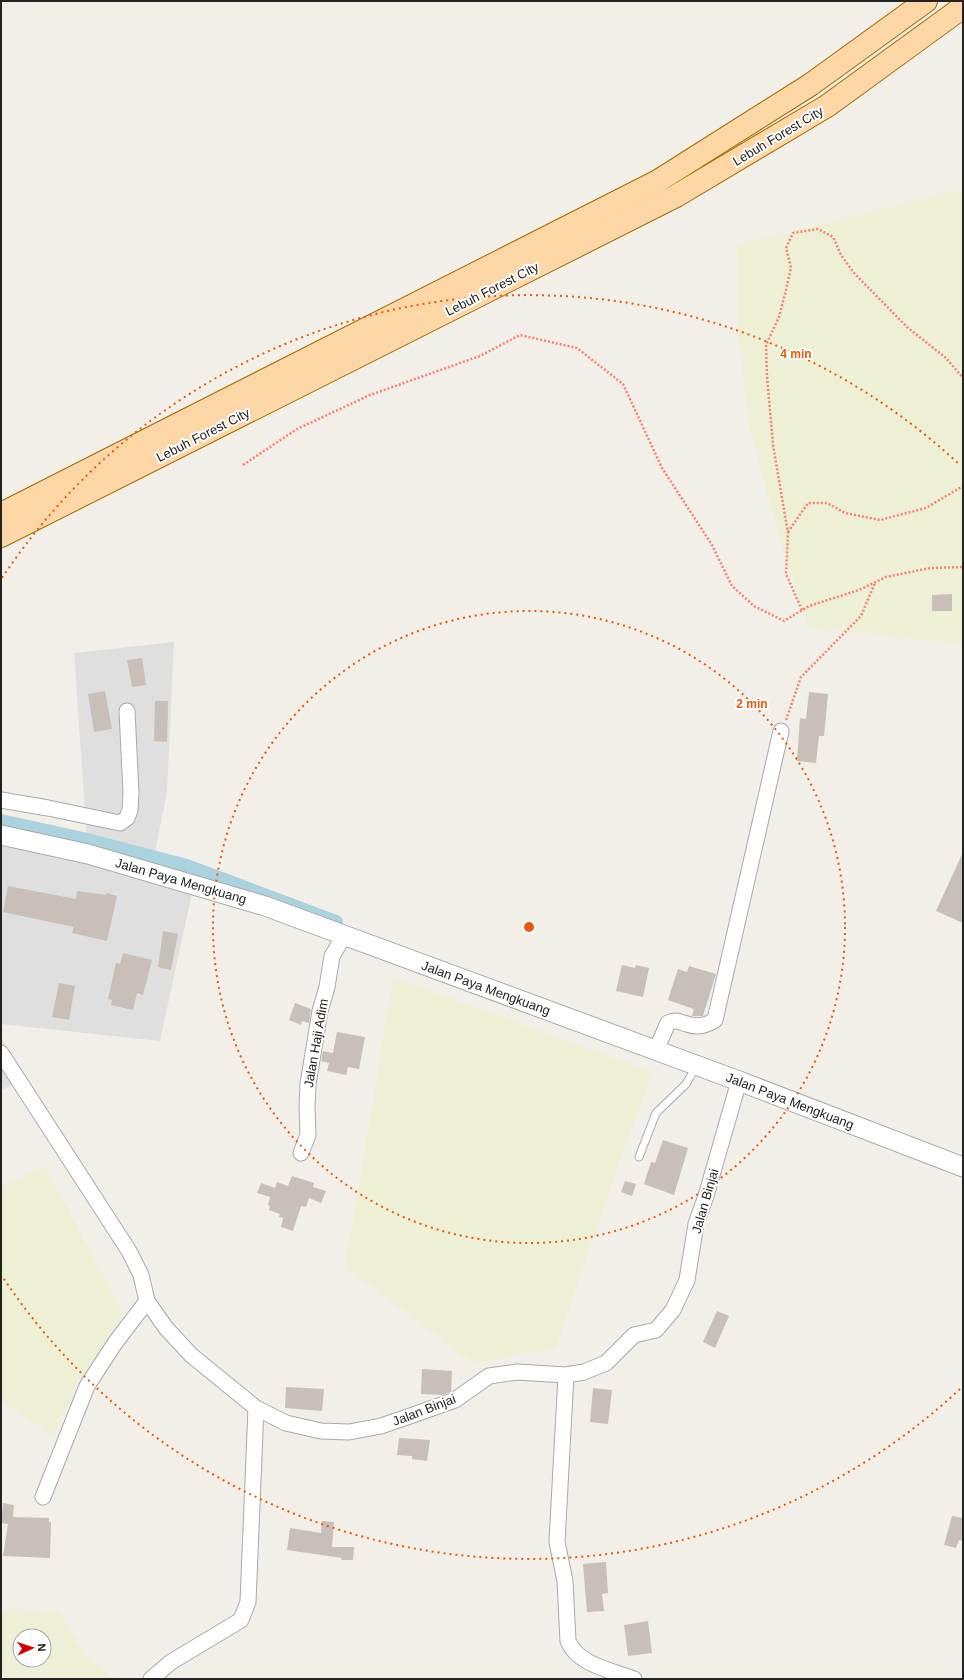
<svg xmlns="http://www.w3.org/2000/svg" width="964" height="1680" viewBox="0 0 964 1680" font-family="Helvetica,sans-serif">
	<rect width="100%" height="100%" fill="#f2efe9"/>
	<g fill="#e0dfdf">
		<path d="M174,642L167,792L151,872L194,884L160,1041L1,1024V835L88,854L74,653Z"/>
		<path d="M1,1035L19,1082L1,1090Z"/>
	</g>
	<g fill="#eef0d5" fill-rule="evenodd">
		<path d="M963,188V645L808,628L776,526L749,423L738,334L737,245Z"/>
		<path d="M393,977L653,1072L617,1169L556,1347L474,1364L344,1266L354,1215Z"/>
		<path d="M45,1166L124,1314L80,1378L54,1436L1,1400V1186Z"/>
		<path d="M1,1610L59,1612L87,1657L115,1679H1ZM20,1636H44V1660H20Z"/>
	</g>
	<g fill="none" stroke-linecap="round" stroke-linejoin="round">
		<path stroke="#aad3df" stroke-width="14" d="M1,821L83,839L187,866L336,922"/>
	</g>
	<g fill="#c7bfb8">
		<path d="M952,594V611H932V595Z"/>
		<path d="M142,658L146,685L132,687L127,660Z"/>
		<path d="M105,691L112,729L94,732L88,694Z"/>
		<path d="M809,692L828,694L824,736H819L816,763L797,761L800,718L806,719Z"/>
		<path d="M155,701H168L167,742L154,741Z"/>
		<path d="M963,852V923L936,911Z"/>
		<path d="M8,886L76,899L77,891L106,895L107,893L117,896L107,941L72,933L74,927L3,912Z"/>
		<path d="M163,931L178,934L171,970L158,967Z"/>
		<path d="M123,953L152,960L143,995L137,993L133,1010L111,1005L112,1000L108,999L116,963L120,964Z"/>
		<path d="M622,965L635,968L636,965L649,968L643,997L616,991Z"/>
		<path d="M689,966L716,974L703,1016H692L694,1009L668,1000L678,969L687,972Z"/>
		<path d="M59,983L75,986L69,1020L52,1017Z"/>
		<path d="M295,1003L311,1009L309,1023L302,1021L301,1025L289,1020Z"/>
		<path d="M337,1032L365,1037L359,1069L348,1067L346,1075L327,1071L329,1063L321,1061L323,1051L333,1053Z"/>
		<path d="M663,1140L688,1148L674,1195L644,1184L651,1162L655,1163Z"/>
		<path d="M292,1176L314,1183L313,1187L326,1191L321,1203L309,1198L306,1207L301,1206L293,1231L281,1227L283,1218L279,1217L280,1214L269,1210L270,1206L268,1205L270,1197L257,1193L261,1183L275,1188L277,1182L288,1186Z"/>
		<path d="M625,1181L636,1184L632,1196L621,1192Z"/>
		<path d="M717,1311L729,1316L715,1348L703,1342Z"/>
		<path d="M422,1369L452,1371L451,1392L442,1395L421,1394Z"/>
		<path d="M286,1387L324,1389L322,1411L285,1408Z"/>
		<path d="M593,1388L612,1390L608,1424L590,1422Z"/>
		<path d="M399,1438L430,1440L427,1461L412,1459V1456L397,1455Z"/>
		<path d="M3,1503L14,1505L13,1517L49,1518V1522H51L50,1558L3,1556L8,1524L1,1523Z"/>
		<path d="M952,1516L963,1518V1541L959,1540L956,1548L944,1545Z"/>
		<path d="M322,1521L334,1522L332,1547H354L353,1560H341L342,1558L287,1550L290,1528L321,1533Z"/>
		<path d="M606,1562L608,1593L602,1594L604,1611L587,1612L583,1564Z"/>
		<path d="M648,1621L652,1653L628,1656L624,1625Z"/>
	</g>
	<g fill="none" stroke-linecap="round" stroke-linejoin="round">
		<g stroke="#a9a9a9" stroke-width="9">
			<path id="service" d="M639,1157L656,1113L686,1084L697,1065"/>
		</g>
		<g stroke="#a9a9a9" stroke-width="17">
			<g id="minor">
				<path d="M1,800L48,808L120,823L127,818L130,810L131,793L127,711"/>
				<path d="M656,1050L668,1023C676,1019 679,1022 687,1024C697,1028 707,1025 715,1020L781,731"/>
				<path d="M1,1053L129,1251L141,1275L147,1301L115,1343L87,1386L43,1497"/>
				<path d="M301,1153L308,1135L307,1107L308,1084L320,1011L327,987L332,956L344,936"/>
				<path d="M147,1301L166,1328L191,1355L256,1408L286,1423L321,1431L349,1432L381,1426L413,1415L455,1400L489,1376L517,1372L566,1375L584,1372L606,1363L634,1335L656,1330L673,1310L687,1280L696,1224L706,1196L739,1081"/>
				<path d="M566,1375L557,1542L565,1581L568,1641C578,1665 611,1670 634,1679"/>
				<path d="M151,1679L171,1662L241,1620L248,1602L256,1408"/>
			</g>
		</g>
		<g stroke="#a9a9a9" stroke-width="21">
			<path id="tertiary" d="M1,835L88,854L265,906L739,1081L963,1167"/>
		</g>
		<g stroke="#a06b00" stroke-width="24">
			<g id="primary">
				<path d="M1,514L658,181L810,85L926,1"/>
				<path d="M1,536L676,196L827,106L963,7"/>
			</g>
		</g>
		<g stroke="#fa8072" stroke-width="2.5" stroke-dasharray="2 2" stroke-linecap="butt">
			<path d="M243,465L297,429L370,395L480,356L520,335L577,348L623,384L662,468L712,545L732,586L754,606L784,621L809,606L859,590L886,577L930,568L963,567"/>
			<path d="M788,532L808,503H827L845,513L880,520L926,508L963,486"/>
			<path d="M802,610L786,574L788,533L773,445L767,376L766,345L779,317L786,290L791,268L786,248L793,233L818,229L833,237L841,255L854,273L907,327L946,358L963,378"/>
			<path d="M786,720L801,677L861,616L875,583"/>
		</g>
		<use href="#service" stroke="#fff" stroke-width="7"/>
		<use href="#minor" stroke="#fff" stroke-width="15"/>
		<use href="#tertiary" stroke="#fff" stroke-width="19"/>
		<use href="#primary" stroke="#fcd6a4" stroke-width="22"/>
	</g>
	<g fill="none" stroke="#e8590c" stroke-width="2" stroke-dasharray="2 4">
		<circle cx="529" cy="927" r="316"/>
		<path d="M960 1389A632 632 0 0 1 2 1276M2 578A632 632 0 0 1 960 465"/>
	</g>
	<g text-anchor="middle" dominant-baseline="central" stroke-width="4" stroke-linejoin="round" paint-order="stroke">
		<g font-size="13" fill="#222" stroke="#fff">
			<text transform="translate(778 136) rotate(-31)">Lebuh Forest City</text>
			<text transform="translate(492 289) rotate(-27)">Lebuh Forest City</text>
			<text transform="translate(203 435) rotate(-27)">Lebuh Forest City</text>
			<text transform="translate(181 881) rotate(16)">Jalan Paya Mengkuang</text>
			<text transform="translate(486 988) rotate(20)">Jalan Paya Mengkuang</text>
			<text transform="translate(316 1043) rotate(-80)">Jalan Haji Adim</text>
			<text transform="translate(790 1101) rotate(21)">Jalan Paya Mengkuang</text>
			<text transform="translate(705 1201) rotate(-74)">Jalan Binjai</text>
			<text transform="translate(424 1410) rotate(-21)">Jalan Binjai</text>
		</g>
	</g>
	<circle cx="529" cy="927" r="6" fill="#e8590c" stroke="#fff" stroke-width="2"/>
	<g font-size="12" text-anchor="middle" font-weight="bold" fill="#e8590c" stroke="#fff" stroke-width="4" stroke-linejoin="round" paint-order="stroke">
		<text x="796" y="358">4 min</text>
		<text x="752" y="708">2 min</text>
	</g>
	<rect width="964" height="1680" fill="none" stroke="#222222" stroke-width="4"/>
	<g transform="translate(32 1648) rotate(87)"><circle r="19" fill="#ffffff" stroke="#a7a7a7"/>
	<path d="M0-3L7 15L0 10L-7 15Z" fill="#d40000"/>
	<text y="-6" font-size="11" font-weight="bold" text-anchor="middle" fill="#222222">N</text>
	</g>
</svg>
